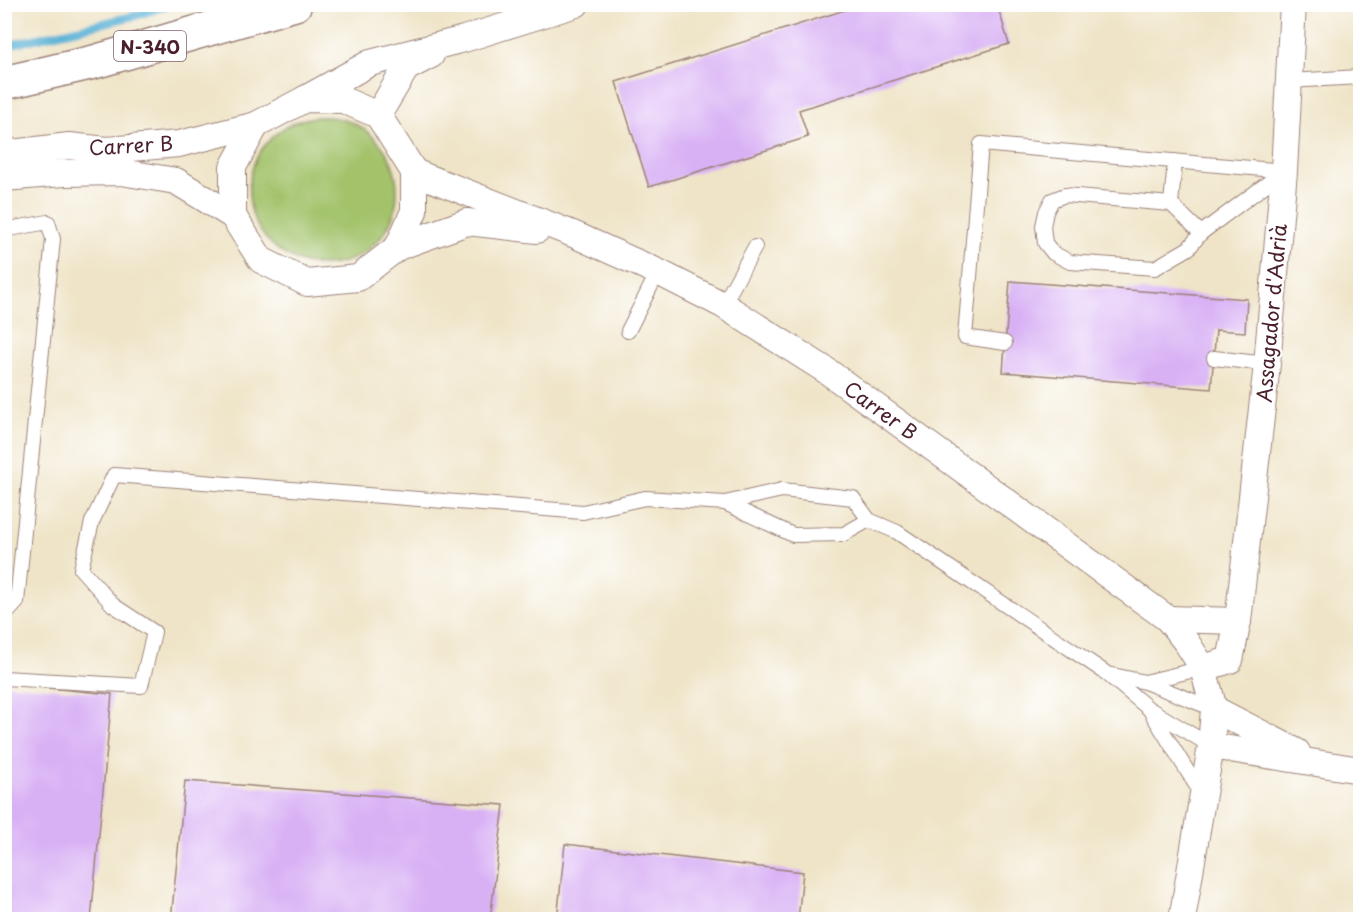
<svg xmlns="http://www.w3.org/2000/svg" width="1365" height="924" viewBox="0 0 1365 924" font-family="'Playpen Sans',sans-serif">
	<rect width="100%" height="100%" fill="#fff"/>
	<filter id="ink" filterUnits="userSpaceOnUse"><feTurbulence type="fractalNoise" baseFrequency=".0167" numOctaves="2"/><feDisplacementMap in="SourceGraphic" scale="12" xChannelSelector="R" yChannelSelector="G"/><feConvolveMatrix kernelMatrix="1 2 1 2 8 2 1 2 1" color-interpolation-filters="sRGB"/></filter>
	<filter id="wash" filterUnits="userSpaceOnUse"><feTurbulence type="fractalNoise" baseFrequency=".008" numOctaves="4" result="noise"/><feDisplacementMap in="SourceGraphic" scale="24" xChannelSelector="R" yChannelSelector="G"/><feGaussianBlur stdDeviation="1.35" result="paint"/><feColorMatrix in="noise" values="0 0 0 0 0 0 0 0 0 0 0 0 0 0 0 0 0 1.4 0 .05"/><feComposite in="paint" operator="in"/></filter>
	<g filter="url(#wash)">
		<rect width="100%" height="100%" fill="#efe4c7"/>
		<circle fill="#a3c26a" stroke="#76704a" stroke-width="1.5" cx="323" cy="191" r="74"/>
		<g fill="none" stroke-linecap="round" stroke-linejoin="round">
			<path stroke="#56b0d4" stroke-width="8" d="M4,46L138,15L172,4"/>
		</g>
		<g id="blocks">
			<g fill="#d8b0f4">
				<path d="M864,4H997L1009,44L799,110L808,137L649,187L616,82Z"/>
				<path d="M1010,281L1247,299L1245,332L1216,330L1211,389L1003,372Z"/>
				<path d="M4,684L112,694L91,920H4Z"/>
				<path d="M185,781L504,805L490,920H171Z"/>
				<path d="M565,844L803,872L798,920H557Z"/>
			</g>
		</g>
	</g>
	<g filter="url(#ink)">
		<use href="#blocks" fill-opacity="0" stroke="#9c8279" stroke-width="1.5"/>
		<g fill="none" stroke-linecap="round" stroke-linejoin="round">
			<g stroke="#9c8279" stroke-width="16">
				<g id="service">
					<path d="M1289,81L1360,77"/>
					<path d="M1065,195L1171,204L1201,233L1189,248L1155,268L1070,262L1053,253L1045,243L1043,226L1046,212L1052,200Z"/>
					<path d="M1171,204L1175,161"/>
					<path d="M4,230L48,222L53,239L17,602L8,612H4"/>
					<path d="M1201,233L1284,171"/>
					<path d="M723,305L755,247"/>
					<path d="M628,331L658,272"/>
					<path d="M1005,343L965,337L981,144L1284,171"/>
					<path d="M1214,358L1267,364"/>
					<path d="M725,503L793,535L844,534L869,520"/>
					<path d="M1108,674L1145,682L1214,709"/>
					<path d="M4,678L141,686L154,632L113,605L81,569L92,522L114,475L583,512L645,498L725,503L782,490L853,498L869,520L897,532L1106,673L1148,708L1211,746"/>
					<path d="M1145,682L1203,668"/>
					<path d="M1151,712L1202,795"/>
				</g>
			</g>
			<g stroke="#9c8279" stroke-width="28">
				<g id="minor">
					<path d="M305,99L370,63L464,39L576,4"/>
					<path d="M378,115L406,68L431,55"/>
					<path d="M4,154L69,146L107,150L179,144L256,125"/>
					<path d="M414,172L573,234L658,272L723,305L827,371L1168,619L1187,643L1203,668L1214,709L1211,746L1182,920"/>
					<path d="M4,178L64,173L121,172L176,181L233,216"/>
					<path d="M398,247L414,211V172L378,115L343,100L305,99L256,125L233,167V216L261,260L307,283L358,278L398,247L467,222L537,230"/>
					<path d="M1168,619L1238,621"/>
					<path d="M1203,668L1230,660L1238,621L1267,364L1284,171L1293,4"/>
					<path d="M1214,709L1297,752"/>
					<path d="M1211,746L1360,770"/>
				</g>
			</g>
			<g stroke="#9c8279" stroke-width="36">
				<path id="trunk" d="M4,83L94,62L295,4"/>
			</g>
			<use href="#service" stroke="#fff" stroke-width="14"/>
			<use href="#minor" stroke="#fff" stroke-width="26"/>
			<use href="#trunk" stroke="#fff" stroke-width="33"/>
		</g>
	</g>
	<g text-anchor="middle" dominant-baseline="central" stroke-width="4.5" stroke-linejoin="round" paint-order="stroke">
		<rect fill="#fff" stroke="#80626b" stroke-width="1.5" x="114" y="31" width="72" height="30" rx="4.5"/>
		<g font-size="18" font-weight="bold" fill="#4a1f2b">
			<text x="150" y="46">N-340</text>
		</g>
		<g font-size="20" fill="#4a1f2b" stroke="#fff">
			<text transform="translate(131 145) rotate(-3)">Carrer B</text>
			<text transform="translate(1271 313) rotate(-85)">Assagador d'Adrià</text>
			<text transform="translate(881 410) rotate(36)">Carrer B</text>
		</g>
	</g>
	<rect width="1365" height="924" fill="none" stroke="#fff" stroke-width="24"/>
</svg>
